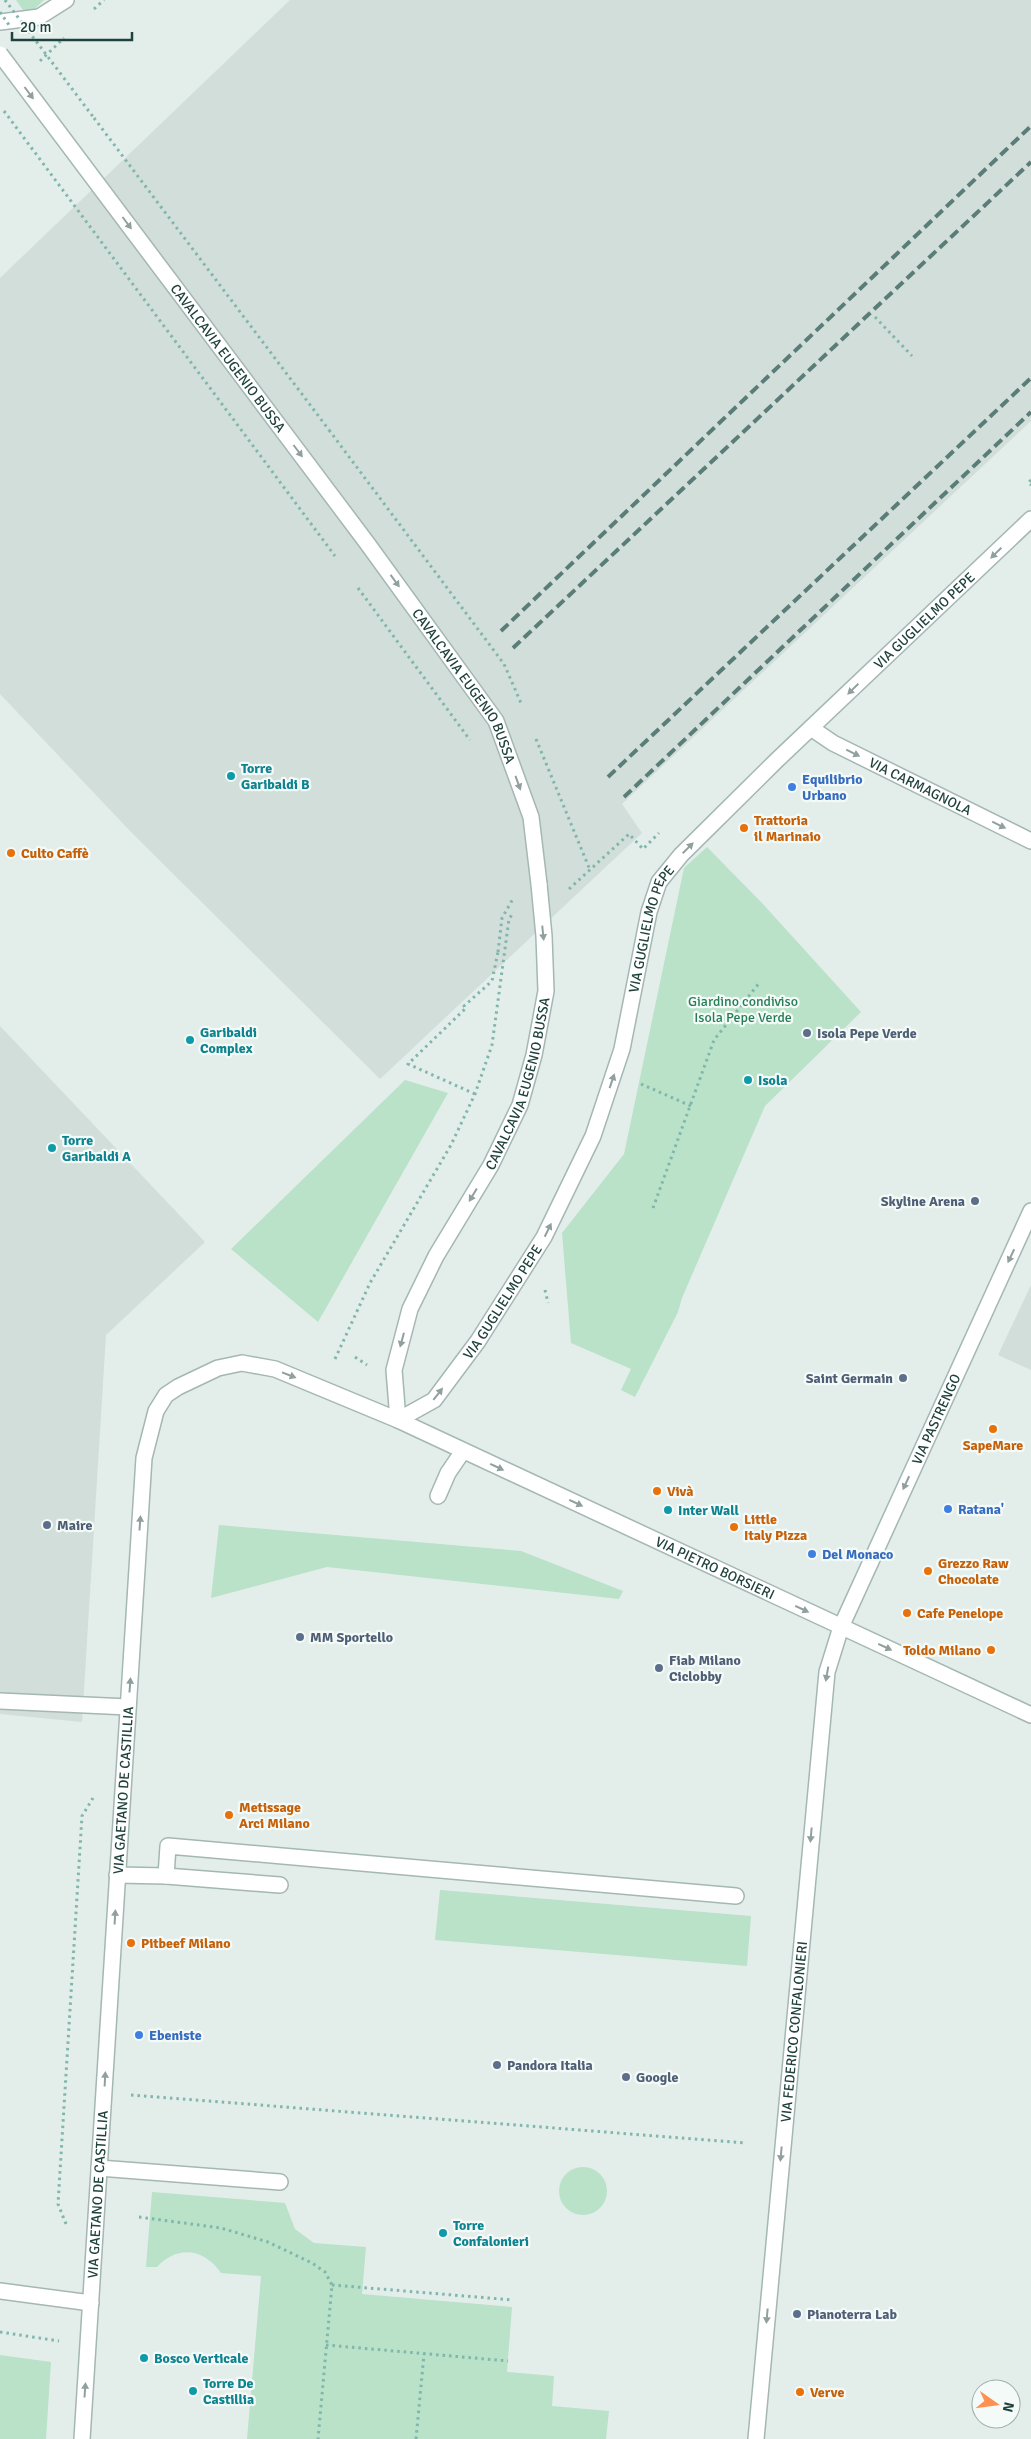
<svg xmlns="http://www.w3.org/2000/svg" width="1031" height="2439" viewBox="0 0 1031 2439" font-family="Signika,sans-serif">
	<rect width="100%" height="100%" fill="#e3eeeb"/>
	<g fill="#d1deda">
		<path d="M290,0H1031V421L622,804L642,833L380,1079L132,833L0,694V278Z"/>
		<path d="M0,1026L205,1242L106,1335L82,1722L0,1714Z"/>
		<path d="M1031,1285V1370L998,1355Z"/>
	</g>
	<g fill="#b9e2c9">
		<path d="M16,0H44L27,16Z"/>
		<path d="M707,847L761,902L861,1012L765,1106L682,1298L678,1312L635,1397L621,1390L631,1369L571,1343L562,1233L624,1154L684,868Z"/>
		<path d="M405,1080L448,1093L318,1322L231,1249Z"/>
		<path d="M219,1525L521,1551L623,1591L619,1599L327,1567L211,1598Z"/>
		<path d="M440,1890L751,1916L747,1966L435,1940Z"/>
		<circle cx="583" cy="2191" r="24"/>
		<path d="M152,2192L285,2203L295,2229L314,2243L366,2247L362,2294L512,2307L507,2372L554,2376L552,2406L609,2411L606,2439H247L261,2276L221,2273C204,2248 177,2245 157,2267H146Z"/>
		<path d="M0,2355L51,2362L46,2439H0Z"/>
	</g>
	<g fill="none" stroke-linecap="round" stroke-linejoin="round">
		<g stroke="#a5b7b3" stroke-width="18">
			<g id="lane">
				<path d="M0,22L39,17L66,0"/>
				<path d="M438,1496L448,1473L463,1451"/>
				<path d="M0,1701L128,1707"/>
				<path d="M117,1875L166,1876L168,1846L736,1896"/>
				<path d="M166,1876L280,1885"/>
				<path d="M99,2168L280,2182"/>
				<path d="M0,2291L91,2303"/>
			</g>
		</g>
		<g stroke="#a5b7b3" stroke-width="18">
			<g id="street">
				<path id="s1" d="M811,728L833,743L1031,841"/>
				<path id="s2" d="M398,1420L434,1400L478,1341L544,1237L593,1136L622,1049L649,912L659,882L681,855L777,760L1031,519"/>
				<path id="s3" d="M398,1420L394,1370L410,1309L436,1256L491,1165L520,1105L534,1055L546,991L544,936L539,884"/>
				<path id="s4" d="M82,2439L144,1458L156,1411L166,1395L178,1387L218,1368L242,1363L275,1369L398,1420L1031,1715"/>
				<path id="s5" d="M756,2439L827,1672L841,1627L1031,1211"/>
			</g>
		</g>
		<g stroke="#80b6ab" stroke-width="3" stroke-dasharray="2.5 4" stroke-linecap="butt">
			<path d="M94,9L104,0"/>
			<path d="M40,61L64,38"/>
			<path d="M4,111L335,556"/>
			<path d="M94,118L329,430"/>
			<path d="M875,317L912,356"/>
			<path d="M1031,480L1028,483L1031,485"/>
			<path d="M569,889L629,834L643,849L659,833"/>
			<path d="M641,1084L691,1106"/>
			<path d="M475,1094L408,1064L466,1008L464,1006L492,981L498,952"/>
			<path d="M653,1208L714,1040L760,982"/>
			<path d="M545,1290L548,1303"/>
			<path d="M355,1357L367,1365"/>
			<path d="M335,1359L370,1283L451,1145L475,1094L492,1045L509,919L513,913"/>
			<path d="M131,2095L746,2143"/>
			<path d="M139,2217L221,2228L268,2242L312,2263L325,2272L332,2285L318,2439"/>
			<path d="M66,2224L58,2204L82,1816L93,1798"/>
			<path d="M332,2285L513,2300"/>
			<path d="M0,2332L59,2341"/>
			<path d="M326,2345L508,2361"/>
			<path d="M416,2439L424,2354"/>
		</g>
		<use href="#lane" stroke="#fff" stroke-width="15"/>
		<use href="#street" stroke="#fff" stroke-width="15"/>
		<g stroke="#5b7d78" stroke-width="4" stroke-dasharray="10 5" stroke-linecap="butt">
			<path d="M501,631L1031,126"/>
			<path d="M513,648L1031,162"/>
			<path d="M608,777L1031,378"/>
			<path d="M624,797L1031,412"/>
		</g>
		<g stroke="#a5b7b3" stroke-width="18" stroke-linecap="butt">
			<g id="street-bridge">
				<path id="s6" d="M0,54L367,543L496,721L531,817L539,884"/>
			</g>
		</g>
		<g stroke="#80b6ab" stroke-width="3" stroke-dasharray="2.5 4" stroke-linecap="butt">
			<path d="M5,0L94,118"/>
			<path d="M0,12L11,28"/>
			<path d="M329,430L504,664L521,703"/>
			<path d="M358,588L470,740"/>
			<path d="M536,739L590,870"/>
			<path d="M498,952L502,918L514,897"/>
		</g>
		<use href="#street-bridge" stroke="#fff" stroke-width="15"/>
	</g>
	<defs><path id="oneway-solid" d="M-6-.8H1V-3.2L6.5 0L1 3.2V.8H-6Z" transform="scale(1.25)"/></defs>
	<g fill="#90a09e">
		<use href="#oneway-solid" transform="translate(29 93) rotate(53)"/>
		<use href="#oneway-solid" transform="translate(127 223) rotate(53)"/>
		<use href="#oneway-solid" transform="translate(298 451) rotate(53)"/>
		<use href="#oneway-solid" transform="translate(996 553) rotate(136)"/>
		<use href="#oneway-solid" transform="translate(395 581) rotate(54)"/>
		<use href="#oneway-solid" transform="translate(853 689) rotate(136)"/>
		<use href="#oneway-solid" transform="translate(853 753) rotate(26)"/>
		<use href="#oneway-solid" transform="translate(518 783) rotate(70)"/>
		<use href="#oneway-solid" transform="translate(999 825) rotate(26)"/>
		<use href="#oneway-solid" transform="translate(688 848) rotate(-45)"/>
		<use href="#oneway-solid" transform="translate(543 933) rotate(84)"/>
		<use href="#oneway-solid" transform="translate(612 1081) rotate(-71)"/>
		<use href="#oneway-solid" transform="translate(473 1195) rotate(121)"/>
		<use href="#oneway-solid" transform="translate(548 1230) rotate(-64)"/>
		<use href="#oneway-solid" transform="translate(1011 1256) rotate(115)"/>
		<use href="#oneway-solid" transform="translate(402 1340) rotate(105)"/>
		<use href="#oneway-solid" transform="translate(289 1375) rotate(21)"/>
		<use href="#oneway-solid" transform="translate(438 1394) rotate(-52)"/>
		<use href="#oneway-solid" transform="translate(497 1467) rotate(25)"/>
		<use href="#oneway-solid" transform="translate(906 1483) rotate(115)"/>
		<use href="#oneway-solid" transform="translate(576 1503) rotate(25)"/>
		<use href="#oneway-solid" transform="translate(140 1523) rotate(-86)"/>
		<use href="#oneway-solid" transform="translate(802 1609) rotate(25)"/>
		<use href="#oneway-solid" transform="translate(885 1647) rotate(25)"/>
		<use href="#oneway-solid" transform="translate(827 1674) rotate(100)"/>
		<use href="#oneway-solid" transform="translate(130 1685) rotate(-86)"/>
		<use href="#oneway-solid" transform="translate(811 1835) rotate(95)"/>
		<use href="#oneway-solid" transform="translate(115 1917) rotate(-87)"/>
		<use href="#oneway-solid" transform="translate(105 2079) rotate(-87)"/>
		<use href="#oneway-solid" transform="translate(781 2154) rotate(95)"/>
		<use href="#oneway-solid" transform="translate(767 2316) rotate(95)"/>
		<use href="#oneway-solid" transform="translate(85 2390) rotate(-86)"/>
	</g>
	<g fill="#0f9aa8" stroke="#f4faf8" stroke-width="2">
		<circle cx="231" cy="776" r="5"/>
		<circle cx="190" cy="1040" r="5"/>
		<circle cx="748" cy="1080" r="5"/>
		<circle cx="52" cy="1148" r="5"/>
		<circle cx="668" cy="1510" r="5"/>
		<circle cx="443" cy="2233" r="5"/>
		<circle cx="144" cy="2358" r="5"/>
		<circle cx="193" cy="2391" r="5"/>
	</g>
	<g fill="#3f7fe0" stroke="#f4faf8" stroke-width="2">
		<circle cx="792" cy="787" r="5"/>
		<circle cx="948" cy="1509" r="5"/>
		<circle cx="812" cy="1554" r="5"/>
		<circle cx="139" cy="2035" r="5"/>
	</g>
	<g fill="#e8710a" stroke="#f4faf8" stroke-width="2">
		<circle cx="744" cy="828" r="5"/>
		<circle cx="11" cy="853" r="5"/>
		<circle cx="993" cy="1429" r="5"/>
		<circle cx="657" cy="1491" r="5"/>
		<circle cx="734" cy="1527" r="5"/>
		<circle cx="928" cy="1571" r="5"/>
		<circle cx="907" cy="1613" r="5"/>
		<circle cx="991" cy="1650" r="5"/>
		<circle cx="229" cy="1815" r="5"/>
		<circle cx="131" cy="1943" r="5"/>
		<circle cx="800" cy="2392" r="5"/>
	</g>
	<g fill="#5c6f8a" stroke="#f4faf8" stroke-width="2">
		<circle cx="807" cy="1033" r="5"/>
		<circle cx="975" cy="1201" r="5"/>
		<circle cx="903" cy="1378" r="5"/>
		<circle cx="47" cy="1525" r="5"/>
		<circle cx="300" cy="1637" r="5"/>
		<circle cx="659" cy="1668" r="5"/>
		<circle cx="497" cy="2065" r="5"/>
		<circle cx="626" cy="2077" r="5"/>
		<circle cx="797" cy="2314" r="5"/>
	</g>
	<g text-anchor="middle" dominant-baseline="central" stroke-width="4.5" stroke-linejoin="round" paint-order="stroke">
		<g font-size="14" fill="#20423d" stroke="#f4faf8">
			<text stroke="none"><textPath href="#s6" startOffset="380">CAVALCAVIA EUGENIO BUSSA</textPath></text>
			<text stroke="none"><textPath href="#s2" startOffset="986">VIA GUGLIELMO PEPE</textPath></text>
			<text stroke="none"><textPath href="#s6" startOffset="785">CAVALCAVIA EUGENIO BUSSA</textPath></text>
			<text stroke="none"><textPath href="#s1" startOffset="124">VIA CARMAGNOLA</textPath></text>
			<text stroke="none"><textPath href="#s2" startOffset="566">VIA GUGLIELMO PEPE</textPath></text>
			<text stroke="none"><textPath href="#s3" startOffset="365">CAVALCAVIA EUGENIO BUSSA</textPath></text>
			<text stroke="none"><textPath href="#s2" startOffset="161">VIA GUGLIELMO PEPE</textPath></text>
			<text stroke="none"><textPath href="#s5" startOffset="1046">VIA PASTRENGO</textPath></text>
			<text stroke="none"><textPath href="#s4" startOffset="1650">VIA PIETRO BORSIERI</textPath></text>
			<text stroke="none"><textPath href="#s4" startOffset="650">VIA GAETANO DE CASTILLIA</textPath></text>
			<text stroke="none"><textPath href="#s5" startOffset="409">VIA FEDERICO CONFALONIERI</textPath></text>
			<text stroke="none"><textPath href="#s4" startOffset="245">VIA GAETANO DE CASTILLIA</textPath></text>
		</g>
		<g font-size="14" font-weight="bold" fill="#0d838f" stroke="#f4faf8" text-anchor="start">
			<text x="241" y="768">Torre<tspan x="241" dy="16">Garibaldi B</tspan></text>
			<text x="200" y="1032">Garibaldi<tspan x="200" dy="16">Complex</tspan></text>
			<text x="758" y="1080">Isola</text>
			<text x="62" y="1140">Torre<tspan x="62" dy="16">Garibaldi A</tspan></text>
			<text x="678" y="1510">Inter Wall</text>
			<text x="453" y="2225">Torre<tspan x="453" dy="16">Confalonieri</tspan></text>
			<text x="154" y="2358">Bosco Verticale</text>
			<text x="203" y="2383">Torre De<tspan x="203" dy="16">Castillia</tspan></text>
		</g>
		<g font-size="14" font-weight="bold" fill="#366cbe" stroke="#f4faf8" text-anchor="start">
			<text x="802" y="779">Equilibrio<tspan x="802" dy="16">Urbano</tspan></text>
			<text x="958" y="1509">Ratana'</text>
			<text x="822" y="1554">Del Monaco</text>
			<text x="149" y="2035">Ebeniste</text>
		</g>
		<g font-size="14" font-weight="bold" fill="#c56008" stroke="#f4faf8" text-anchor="start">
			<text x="754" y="820">Trattoria<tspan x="754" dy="16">il Marinaio</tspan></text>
			<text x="21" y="853">Culto Caffè</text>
			<text x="993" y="1445" text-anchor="middle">SapeMare</text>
			<text x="667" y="1491">Vivà</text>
			<text x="744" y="1519">Little<tspan x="744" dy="16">Italy Pizza</tspan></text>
			<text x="938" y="1563">Grezzo Raw<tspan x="938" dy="16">Chocolate</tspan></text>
			<text x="917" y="1613">Cafe Penelope</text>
			<text x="981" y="1650" text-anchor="end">Toldo Milano</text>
			<text x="239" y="1807">Metissage<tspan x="239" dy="16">Arci Milano</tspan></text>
			<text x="141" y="1943">Pitbeef Milano</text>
			<text x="810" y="2392">Verve</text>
		</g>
		<g font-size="14" fill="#257e53" stroke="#f4faf8">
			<text x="743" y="1001">Giardino condiviso<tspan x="743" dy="16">Isola Pepe Verde</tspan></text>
		</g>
		<g font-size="14" font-weight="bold" fill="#4e5e75" stroke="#f4faf8" text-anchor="start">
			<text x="817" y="1033">Isola Pepe Verde</text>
			<text x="965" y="1201" text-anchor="end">Skyline Arena</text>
			<text x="893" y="1378" text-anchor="end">Saint Germain</text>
			<text x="57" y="1525">Maire</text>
			<text x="310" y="1637">MM Sportello</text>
			<text x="669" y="1660">Fiab Milano<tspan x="669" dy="16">Ciclobby</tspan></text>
			<text x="507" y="2065">Pandora Italia</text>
			<text x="636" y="2077">Google</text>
			<text x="807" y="2314">Pianoterra Lab</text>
		</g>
	</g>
	<g transform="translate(996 2404) rotate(104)"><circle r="24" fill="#f4faf8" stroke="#9fb0ad"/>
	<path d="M0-4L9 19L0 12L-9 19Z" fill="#ff9150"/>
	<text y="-8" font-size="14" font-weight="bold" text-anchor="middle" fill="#20423d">N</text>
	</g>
	<path d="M12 32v8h120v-8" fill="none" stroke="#20423d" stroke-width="2.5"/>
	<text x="20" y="32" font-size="15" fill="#20423d" stroke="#f4faf8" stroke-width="4" paint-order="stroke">20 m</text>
</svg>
